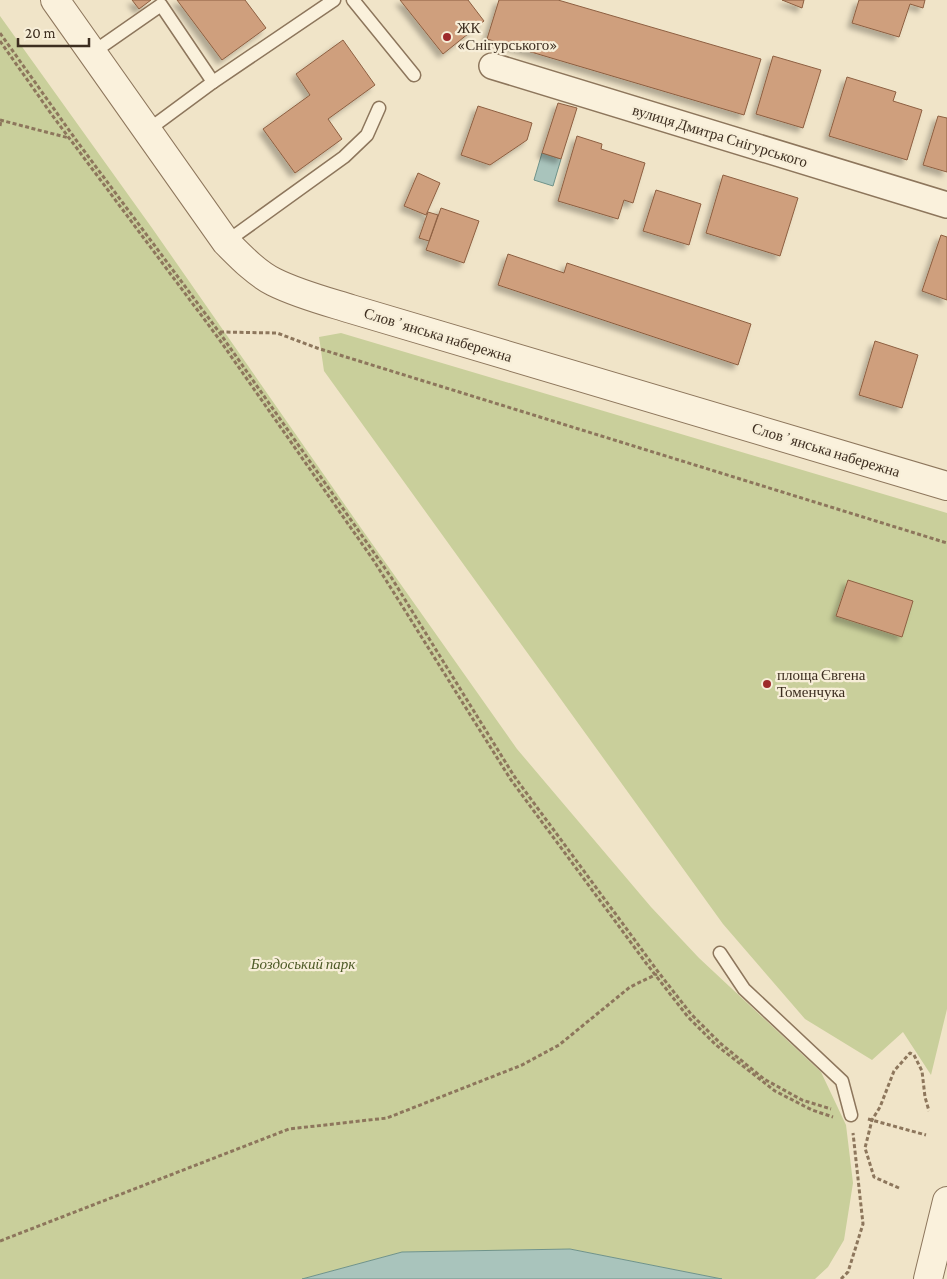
<svg xmlns="http://www.w3.org/2000/svg" width="947" height="1279" viewBox="0 0 947 1279" font-family="'Crimson Pro',serif">
	<defs>
		<filter id="shadow"><feDropShadow dx="-4.5" dy="4.5" stdDeviation="2.5" flood-color="#0004"/></filter>
	</defs>
	<rect width="100%" height="100%" fill="#f0e4c8"/>
	<g fill="#c9cf9b">
		<path d="M0,16L152,228L361,528L517,749L651,907L699,958L821,1072L846,1125L853,1183L844,1240L828,1267L815,1279H722L570,1249L402,1252L302,1279H0Z"/>
		<path d="M341,333L947,513V1009L931,1075L903,1032L872,1060L805,1019L723,924L324,371L319,337Z"/>
	</g>
	<g fill="#a9c4bc" stroke="#6f938a">
		<path d="M542,153L561,159L553,186L534,180Z"/>
		<path d="M570,1249L722,1279H302L402,1252Z"/>
	</g>
	<g fill="#cf9f7d" stroke="#8d5f41" filter="url(#shadow)">
		<path d="M132,0H151L139,9Z"/>
		<path d="M177,0H245L266,28L222,60Z"/>
		<path d="M400,0H468L484,21L443,54Z"/>
		<path d="M499,0H558L761,59L744,115L487,39Z"/>
		<path d="M782,0H804L802,8Z"/>
		<path d="M859,0H925L923,8L910,4L899,37L852,23Z"/>
		<path d="M343,40L375,85L328,119L342,139L295,173L263,129L310,95L296,74Z"/>
		<path d="M773,56L821,70L803,128L756,114Z"/>
		<path d="M847,77L896,92L893,101L922,110L907,160L829,136Z"/>
		<path d="M558,103L577,108L561,159L542,153Z"/>
		<path d="M478,106L532,123L527,140L490,165L461,155Z"/>
		<path d="M938,116L947,118V172L923,165Z"/>
		<path d="M577,136L602,144L601,149L645,163L633,203L624,200L618,219L558,201Z"/>
		<path d="M418,173L440,183L426,215L404,206Z"/>
		<path d="M723,175L798,198L780,256L706,233Z"/>
		<path d="M656,190L701,204L689,245L643,231Z"/>
		<path d="M441,208L479,221L464,263L426,250Z"/>
		<path d="M428,212L438,215L429,241L419,238Z"/>
		<path d="M941,235L947,237V300L922,291Z"/>
		<path d="M508,254L564,273L567,263L751,324L738,365L498,285Z"/>
		<path d="M875,341L918,355L902,408L859,395Z"/>
		<path d="M848,580L913,601L902,637L836,616Z"/>
	</g>
	<g fill="none" stroke-linecap="round" stroke-linejoin="round">
		<g stroke="#8d765c" stroke-width="15">
			<g id="service">
				<path d="M353,0L414,75"/>
				<path d="M92,53L161,5L213,82"/>
				<path d="M148,130L213,82L334,0"/>
				<path d="M226,242L344,157L367,135L379,108"/>
				<path d="M720,953L744,989L842,1081L851,1115"/>
			</g>
		</g>
		<g stroke="#8d765c" stroke-width="28">
			<path id="minor" d="M492,66L947,205"/>
		</g>
		<g stroke="#8d765c" stroke-width="30">
			<g id="tertiary">
				<path d="M55,0L226,242C240,256 256,273 274,282C298,294 325,301 351,309L947,486"/>
				<path d="M928,1279L947,1201"/>
			</g>
		</g>
		<g stroke="#8d765c" stroke-width="3" stroke-dasharray="4 2.5" stroke-linecap="butt">
			<path d="M0,33L76,140L219,332L391,577L514,776L659,973L691,1014L720,1043L764,1079L802,1100L831,1109"/>
			<path d="M0,41L52,115L219,339L374,561L511,780L646,963L688,1017L716,1045L775,1091L812,1110L833,1117"/>
			<path d="M0,120L69,138"/>
			<path d="M0,126L1,120"/>
			<path d="M220,332L277,333L317,348L947,543"/>
			<path d="M868,1119L926,1135"/>
			<path d="M899,1188L874,1177L865,1148L872,1120L880,1107L894,1071L910,1053L914,1055L922,1071L925,1097L929,1111"/>
			<path d="M0,1241L289,1129L387,1118L522,1065L559,1045L630,987L657,974"/>
			<path d="M841,1279L848,1272L863,1224L853,1133"/>
		</g>
		<use href="#service" stroke="#faf1dc" stroke-width="12"/>
		<use href="#minor" stroke="#faf1dc" stroke-width="25"/>
		<use href="#tertiary" stroke="#faf1dc" stroke-width="28"/>
	</g>
	<g fill="#9e2a2b" stroke="#f7eed8" stroke-width="2">
		<circle cx="447" cy="37" r="5"/>
		<circle cx="767" cy="684" r="5"/>
	</g>
	<g text-anchor="middle" dominant-baseline="central" stroke-width="4.5" stroke-linejoin="round" paint-order="stroke">
		<g font-size="15" fill="#3d2e20" stroke="#f7eed8" text-anchor="start">
			<text x="457" y="28">ЖК<tspan x="457" dy="17">«Снігурського»</tspan></text>
			<text x="777" y="675">площа Євгена<tspan x="777" dy="17">Томенчука</tspan></text>
		</g>
		<g font-size="15" fill="#3d2e20" stroke="#f7eed8">
			<text transform="translate(720 136) rotate(17)">вулиця Дмитра Снігурського</text>
			<text transform="translate(438 335) rotate(17)">Словʼянська набережна</text>
			<text transform="translate(826 450) rotate(17)">Словʼянська набережна</text>
		</g>
		<g font-size="15" font-style="italic" fill="#4d5a26" stroke="#f7eed8">
			<text x="303" y="964">Боздоський парк</text>
		</g>
	</g>
	<path d="M18 38v8h71v-8" fill="none" stroke="#3d2e20" stroke-width="2.5"/>
	<text x="25" y="38" font-size="15" fill="#3d2e20" stroke="#f7eed8" stroke-width="4" paint-order="stroke">20 m</text>
</svg>
